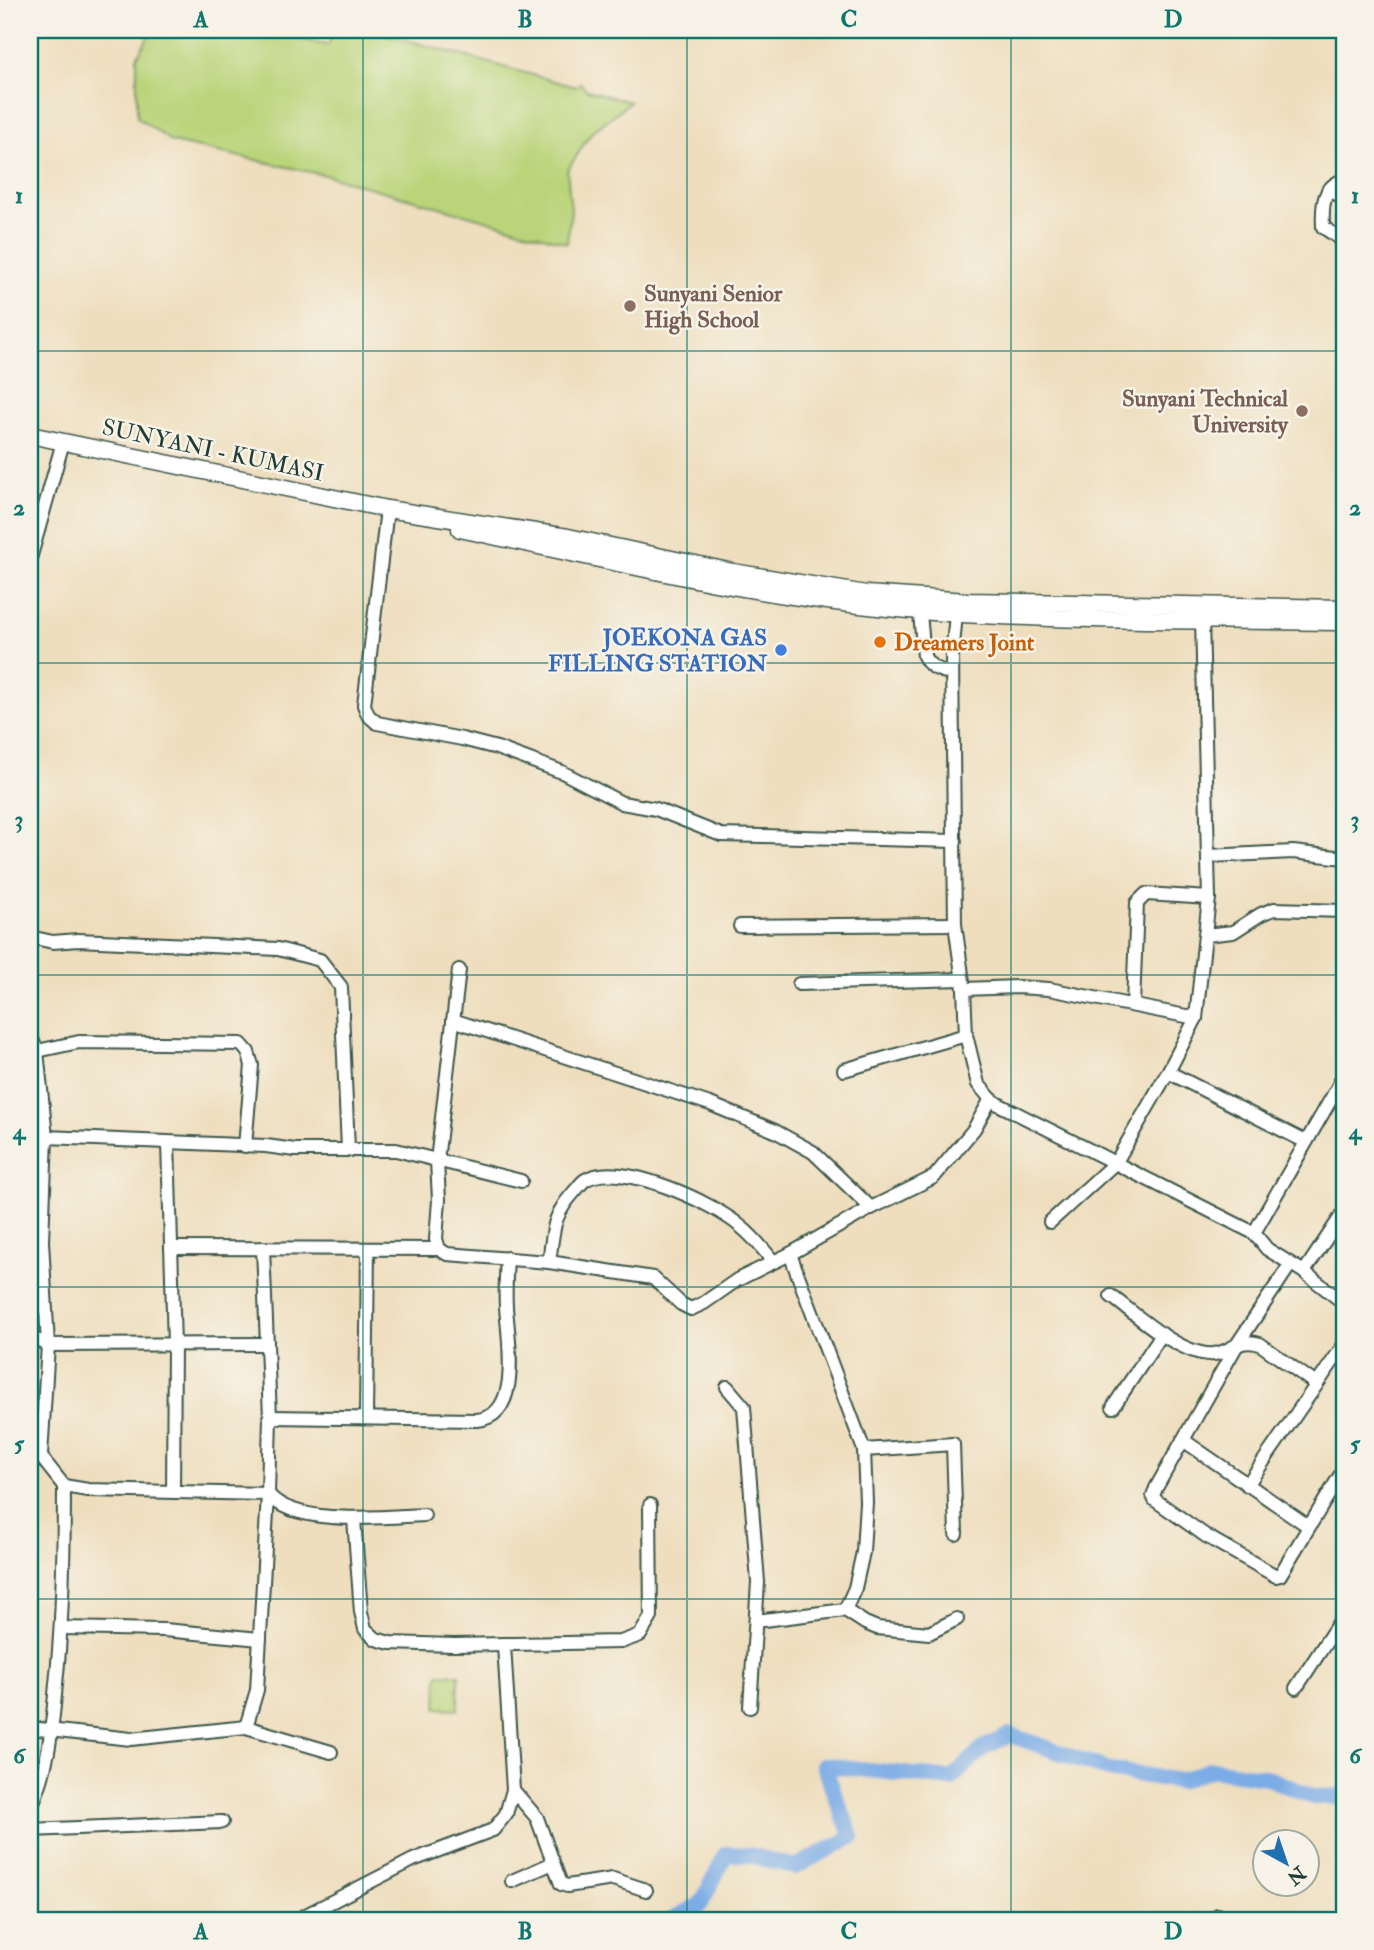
<svg xmlns="http://www.w3.org/2000/svg" width="1374" height="1950" viewBox="0 0 1374 1950" font-family="'IM FELL Double Pica',serif">
	<rect width="100%" height="100%" fill="#f7f3e8"/>
	<filter id="ink" filterUnits="userSpaceOnUse"><feTurbulence type="fractalNoise" baseFrequency=".0143" numOctaves="2"/><feDisplacementMap in="SourceGraphic" scale="14" xChannelSelector="R" yChannelSelector="G"/><feConvolveMatrix kernelMatrix="1 2 1 2 8 2 1 2 1" color-interpolation-filters="sRGB"/></filter>
	<filter id="wash" filterUnits="userSpaceOnUse"><feTurbulence type="fractalNoise" baseFrequency=".00686" numOctaves="4" result="noise"/><feDisplacementMap in="SourceGraphic" scale="28" xChannelSelector="R" yChannelSelector="G"/><feGaussianBlur stdDeviation="1.57" result="paint"/><feColorMatrix in="noise" values="0 0 0 0 0 0 0 0 0 0 0 0 0 0 0 0 0 1.4 0 .05"/><feComposite in="paint" operator="in"/></filter>
	<g filter="url(#wash)">
		<rect width="100%" height="100%" fill="#eedebe"/>
		<g fill="#b9d479" stroke="#6c8856" stroke-width="2">
			<path d="M152,30H255L328,45L334,30H370L576,87L580,83L587,90L630,102L591,133L567,171L571,210L567,243L329,176L172,142L137,117V57Z"/>
			<path d="M438,1674L459,1675L458,1709L437,1708Z"/>
		</g>
		<g fill="none" stroke-linecap="round" stroke-linejoin="round">
			<path stroke="#7bace6" stroke-width="16" d="M670,1920L701,1904L726,1854L750,1855L795,1867L852,1837L823,1765L951,1779L983,1748L1010,1735L1109,1770L1179,1781L1212,1769L1265,1777L1314,1797L1344,1796"/>
		</g>
	</g>
	<g filter="url(#ink)">
		<g fill="none" stroke-linecap="round" stroke-linejoin="round">
			<g stroke="#3e5549" stroke-width="16">
				<g id="minor">
					<path d="M1344,180C1322,186 1322,208 1323,227L1344,241"/>
					<path d="M1328,190L1344,198"/>
					<path d="M387,509L364,705L368,715L377,723L462,739L497,748L562,772L622,803L656,809L721,835L955,841"/>
					<path d="M30,559L63,442"/>
					<path d="M919,603L924,656C929,668 940,670 952,674"/>
					<path d="M956,614L952,656L955,924L964,989L966,1035L978,1084L991,1099L998,1104L1254,1233L1335,1092L1344,1098"/>
					<path d="M1209,856L1293,852L1344,858"/>
					<path d="M740,926L955,924"/>
					<path d="M1206,935L1233,932L1261,914L1274,909L1344,911"/>
					<path d="M30,937L53,942L78,940L278,949L320,960L341,987L348,1149"/>
					<path d="M459,970L437,1161L439,1200L436,1239L439,1249L447,1254L549,1262L653,1278L681,1304L691,1309L704,1303L737,1280L790,1254L871,1208L934,1177L974,1129L991,1099"/>
					<path d="M799,984L962,979"/>
					<path d="M964,989L1018,987L1049,989L1196,1018"/>
					<path d="M1133,1005L1137,903L1146,894L1209,898"/>
					<path d="M453,1020L710,1104L775,1131L813,1152L871,1208"/>
					<path d="M30,1035L37,1051L46,1137L42,1241L48,1345L41,1455"/>
					<path d="M37,1051L79,1042L241,1044L248,1052L252,1065L245,1146"/>
					<path d="M844,1070L966,1035"/>
					<path d="M1168,1072L1306,1142"/>
					<path d="M1335,1092L1344,1075"/>
					<path d="M46,1137L266,1146L295,1150H396L521,1181"/>
					<path d="M168,1143L174,1345L173,1492"/>
					<path d="M1050,1222L1116,1162L1168,1072L1196,1018L1209,898L1202,619"/>
					<path d="M1254,1233L1267,1249L1304,1272L1344,1303"/>
					<path d="M171,1248L439,1249"/>
					<path d="M790,1254L864,1450L866,1502L863,1552L855,1588L845,1610"/>
					<path d="M549,1262C554,1230 551,1218 574,1192C577,1189 581,1183 585,1180C619,1159 712,1202 740,1226C753,1236 763,1249 773,1261"/>
					<path d="M1290,1265L1238,1343L1183,1440L1308,1526"/>
					<path d="M1304,1272L1344,1212"/>
					<path d="M1111,1296C1137,1315 1182,1357 1214,1354C1233,1352 1238,1337 1260,1344L1316,1384"/>
					<path d="M30,1337L48,1345L267,1344"/>
					<path d="M727,1387L744,1407L758,1582L750,1707"/>
					<path d="M1113,1407L1162,1334"/>
					<path d="M270,1417L477,1420C523,1416 508,1339 506,1307C505,1291 506,1274 507,1258"/>
					<path d="M366,1418L368,1249"/>
					<path d="M1183,1440L1156,1488L1153,1496L1155,1500L1206,1536L1276,1576L1280,1575L1344,1469"/>
					<path d="M30,1443L64,1486L88,1490L268,1494"/>
					<path d="M864,1450L953,1444L956,1534"/>
					<path d="M1247,1485L1344,1345"/>
					<path d="M268,1494C294,1527 385,1517 424,1515"/>
					<path d="M354,1519L361,1612L365,1629L376,1639L390,1643L454,1645L621,1642L640,1635L651,1617L650,1505"/>
					<path d="M756,1621L845,1610L865,1623L877,1628L929,1633L957,1619"/>
					<path d="M62,1628L164,1630L260,1639"/>
					<path d="M1296,1688L1344,1615"/>
					<path d="M246,1727L257,1690L268,1494L270,1417L263,1248"/>
					<path d="M30,1728L131,1739L246,1727L331,1752"/>
					<path d="M513,1790L537,1818L561,1884L567,1886L613,1879L646,1890"/>
					<path d="M30,1809C49,1770 52,1727 56,1684C63,1618 64,1552 64,1486"/>
					<path d="M30,1830L222,1822"/>
					<path d="M512,1881L553,1863"/>
					<path d="M296,1920L413,1860L493,1830L506,1814L513,1790L504,1645"/>
					<path d="M1218,1920V1915"/>
				</g>
			</g>
			<g stroke="#3e5549" stroke-width="19">
				<g id="major">
					<path d="M30,435L387,509L568,537L733,572L866,594L967,601L1344,608"/>
					<path d="M460,529C598,558 737,593 878,607C1032,623 1189,619 1344,622"/>
				</g>
			</g>
			<use href="#minor" stroke="#fff" stroke-width="12"/>
			<use href="#major" stroke="#fff" stroke-width="16"/>
		</g>
	</g>
	<path fill="none" stroke="#0f766e" stroke-width="2" stroke-opacity="0.55" d="M363,30V1920M687,30V1920M1011,30V1920M30,351H1344M30,663H1344M30,975H1344M30,1287H1344M30,1599H1344"/>
	<g fill="#8d6e63" stroke="#f7f3e8" stroke-width="2.5">
		<circle cx="630" cy="306" r="7"/>
		<circle cx="1302" cy="411" r="7"/>
	</g>
	<circle fill="#e8710a" stroke="#f7f3e8" stroke-width="2.5" cx="880" cy="642" r="7"/>
	<circle fill="#3f7fe0" stroke="#f7f3e8" stroke-width="2.5" cx="781" cy="650" r="7"/>
	<g text-anchor="middle" dominant-baseline="central" stroke-width="5" stroke-linejoin="round" paint-order="stroke">
		<g font-size="23" font-weight="bold" fill="#785e54" stroke="#f7f3e8" text-anchor="start">
			<text x="644" y="293">Sunyani Senior<tspan x="644" dy="26">High School</tspan></text>
			<text x="1288" y="398" text-anchor="end">Sunyani Technical<tspan x="1288" dy="26">University</tspan></text>
		</g>
		<g font-size="23" fill="#1f3d34" stroke="#f7f3e8">
			<text transform="translate(213 450) rotate(12)">SUNYANI - KUMASI</text>
		</g>
		<g font-size="23" font-weight="bold" fill="#366cbe" stroke="#f7f3e8" text-anchor="end">
			<text x="767" y="637">JOEKONA GAS<tspan x="767" dy="26">FILLING STATION</tspan></text>
		</g>
		<g font-size="23" font-weight="bold" fill="#c56008" stroke="#f7f3e8" text-anchor="start">
			<text x="894" y="642">Dreamers Joint</text>
		</g>
	</g>
	<rect width="1374" height="1950" fill="none" stroke="#f7f3e8" stroke-width="77"/>
	<g transform="translate(1286 1863) rotate(140)"><circle r="33" fill="#f7f3e8" stroke="#a1aaa0" stroke-width="2"/>
	<path d="M0-5L12 26L0 18L-12 26Z" fill="#1f6fb2"/>
	<text y="-10" font-size="19" font-weight="bold" text-anchor="middle" fill="#1f3d34">N</text>
	</g>
	<rect x="38" y="38" width="1298" height="1874" fill="none" stroke="#0f766e" stroke-width="2.5"/>
	<g font-size="23" text-anchor="middle" font-weight="bold" fill="#0f766e">
		<text x="201" y="27">A</text>
		<text x="525" y="27">B</text>
		<text x="849" y="27">C</text>
		<text x="1173" y="27">D</text>
		<text x="19" y="203">1</text>
		<text x="1355" y="203">1</text>
		<text x="19" y="515">2</text>
		<text x="1355" y="515">2</text>
		<text x="19" y="827">3</text>
		<text x="1355" y="827">3</text>
		<text x="19" y="1139">4</text>
		<text x="1355" y="1139">4</text>
		<text x="19" y="1451">5</text>
		<text x="1355" y="1451">5</text>
		<text x="19" y="1763">6</text>
		<text x="1355" y="1763">6</text>
		<text x="201" y="1939">A</text>
		<text x="525" y="1939">B</text>
		<text x="849" y="1939">C</text>
		<text x="1173" y="1939">D</text>
	</g>
</svg>
